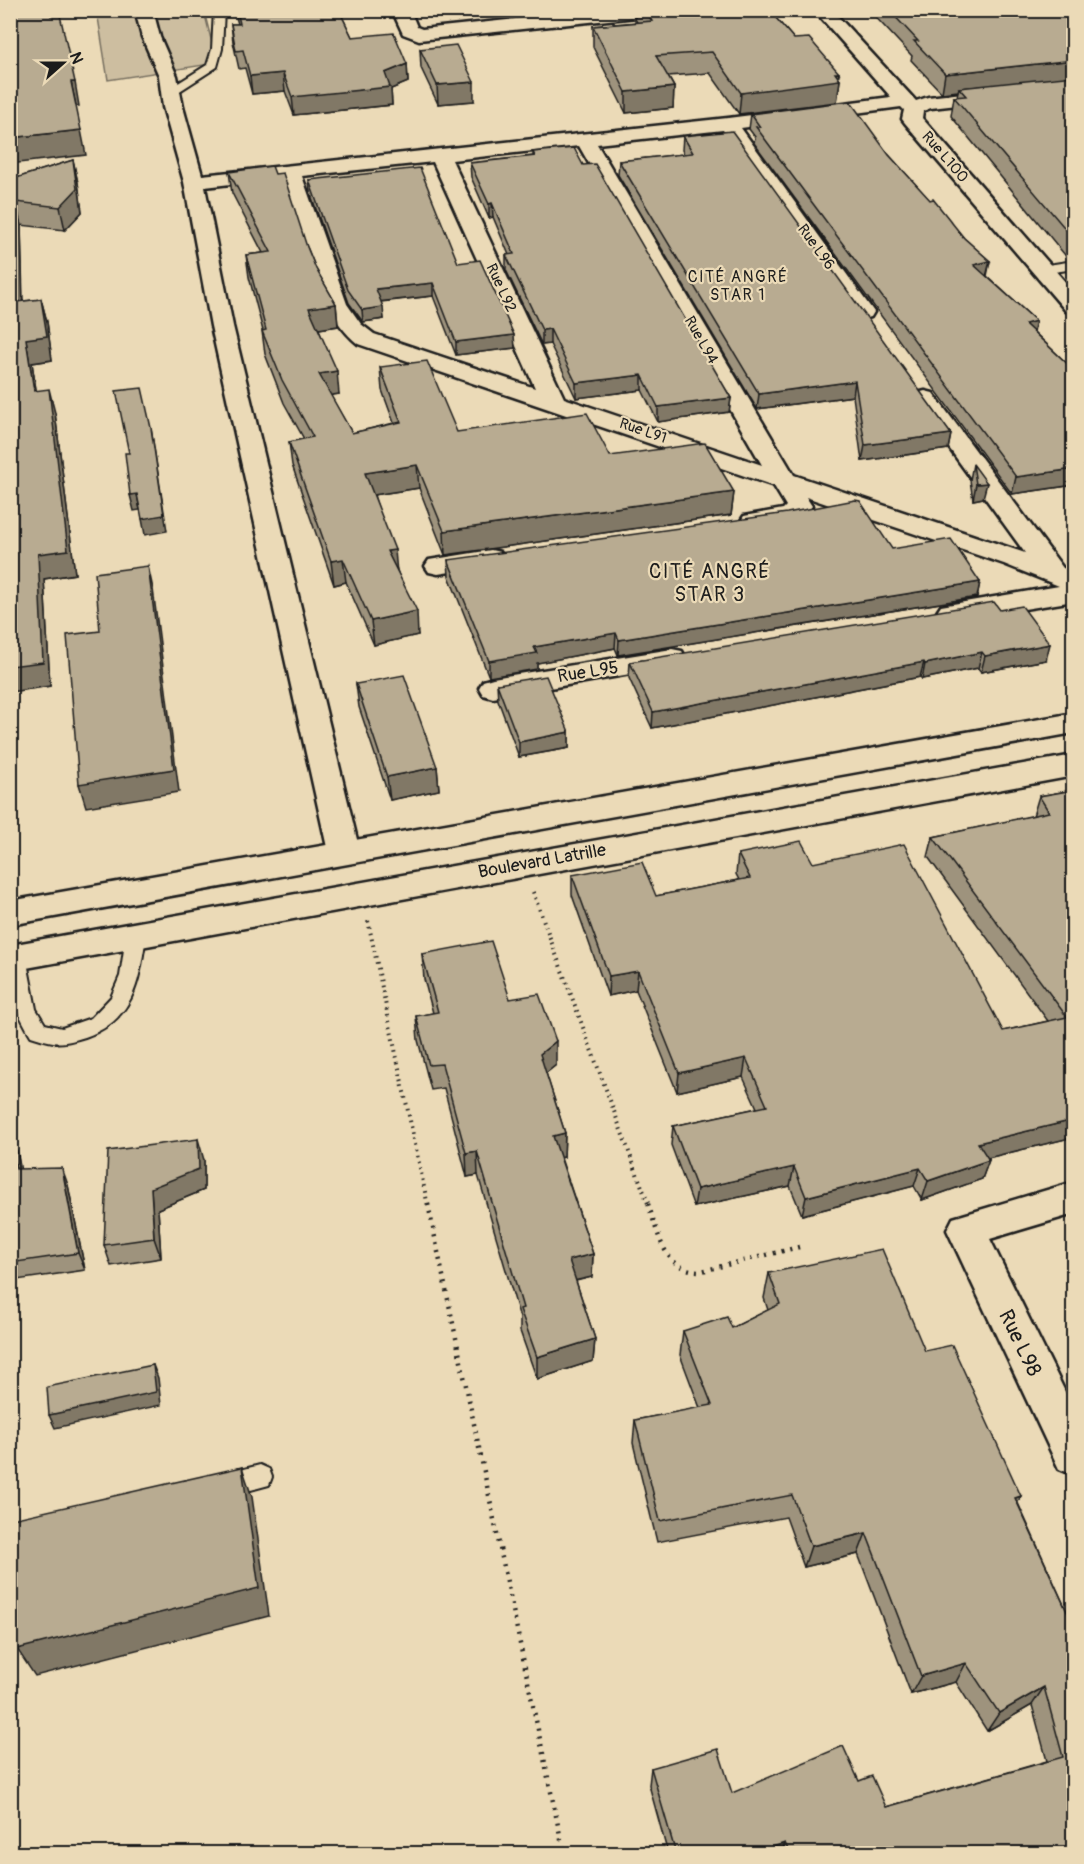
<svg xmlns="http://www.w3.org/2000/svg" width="1084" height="1864" viewBox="0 0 1084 1864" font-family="Pangolin,sans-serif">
	<rect width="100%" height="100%" fill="#ebdab7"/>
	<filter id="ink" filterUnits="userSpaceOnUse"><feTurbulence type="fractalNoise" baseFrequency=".0167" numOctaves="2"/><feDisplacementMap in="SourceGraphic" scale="12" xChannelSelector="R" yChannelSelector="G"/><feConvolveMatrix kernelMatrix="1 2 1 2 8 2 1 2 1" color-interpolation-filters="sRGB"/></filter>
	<g filter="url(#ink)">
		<path fill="#cdbea0" stroke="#746d5e" stroke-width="1.5" d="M97,11H204L217,63L108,80Z"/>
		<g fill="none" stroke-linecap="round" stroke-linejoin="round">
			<g stroke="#1c1c1c" stroke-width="4">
				<g id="lane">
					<path d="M214,10H224L222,49L217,67L175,94H167V90L207,65L212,49Z"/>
					<path d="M1074,261V269L1041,274L1035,270L1041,266Z"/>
					<path d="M136,929L143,931L146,936C139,982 134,1020 85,1037C59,1045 56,1044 31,1036C11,1003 10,989 10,951L16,949L23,952L26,957L36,1009L45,1024L62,1028L91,1018L111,997L120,976L126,936L129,931Z"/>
					<path d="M260,1465L269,1469L272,1477L269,1485L221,1498L212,1495L208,1486L212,1477Z"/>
				</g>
			</g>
			<g stroke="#1c1c1c" stroke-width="5">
				<g id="street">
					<path d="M135,10H153L160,37L177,76L183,107L202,175L728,118L891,97L814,10H832L916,101L928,97L1074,80V92L931,108L923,111L922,118L1074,292V313L1066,311L905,123L902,119L904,110L901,107L741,128L874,312L871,317L863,319L855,317L723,130L597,144L794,475L1025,553L913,398L917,393L925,391L933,393L1063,568L1074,572V601L951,621L941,618L937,612L941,606L1059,586L1004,564L806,497L812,506L801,521L753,530L744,528L740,522L744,516L783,509L786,506L774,486L358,344C317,312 299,228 283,178L205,187L233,326L360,852L355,860L344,863L333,860L328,852L211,326L184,182L163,107L159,76L142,37ZM579,146L762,465L564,398L452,160ZM433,162L535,388L374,334L361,324L347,304L302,176Z"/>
					<path d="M392,10H410L417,27L422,29L601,10H664L656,15L419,40L403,34Z"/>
					<path d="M491,550L500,552L504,558L500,564L438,574L429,572L425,566L429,560Z"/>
					<path d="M672,649L682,651L686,658L682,665L493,698L483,695L479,688L483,681L493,678Z"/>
					<path d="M1074,1182V1214L990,1239L1074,1410V1475L1059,1469L947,1230L953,1218Z"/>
				</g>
			</g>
			<g stroke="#1c1c1c" stroke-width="5">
				<g id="secondary">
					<path d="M1074,713V733L10,925V901Z"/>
					<path d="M1074,755V776L10,971V945Z"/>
				</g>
			</g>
			<g stroke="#1c1c1c" stroke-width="4" stroke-dasharray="1.5 4.5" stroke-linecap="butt">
				<path d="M533,892L649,1206"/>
				<path d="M368,921L428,1206"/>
			</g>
			<g stroke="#1c1c1c" stroke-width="4.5" stroke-dasharray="2 6" stroke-linecap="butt">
				<path d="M428,1204L564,1854"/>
				<path d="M648,1204C659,1234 663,1272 702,1271L803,1246"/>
			</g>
			<use href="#lane" fill="#ebdab7" fill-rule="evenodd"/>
			<use href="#street" fill="#ebdab7" fill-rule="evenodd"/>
			<use href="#secondary" fill="#ebdab7" fill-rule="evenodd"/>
		</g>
		<g fill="#9e937d" stroke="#1c1c1c" stroke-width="1.5">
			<path d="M234,10H339L352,37L407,64L408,82L391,89L392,105L294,115L285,91L252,94L245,68L239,69L233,42L231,24H238Z"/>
			<path d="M636,10H769L794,39L839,73L838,77L840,80L837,102L739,114L710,73L668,76L674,87L673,108L626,113L593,47V26L637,22L635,19Z"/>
			<path d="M869,10H1074V259L1069,260L951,116L954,97H957L958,91L942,93L911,60L912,56Z"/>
			<path d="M420,49L474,101L438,104L421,68Z"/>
			<path d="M751,114L889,155L964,238L990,261L987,276L1036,321L1034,332L1074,370V485L1012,494L754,143L755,137L749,129Z"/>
			<path d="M683,136L951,434L948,449L862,461L853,396L757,409L618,175L619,161L684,154L682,150Z"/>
			<path d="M533,152L583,165L731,398L729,412L658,422L642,390L576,398L550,344L542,345L506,270V255H509L493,217L489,218L471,177L470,163L533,156Z"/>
			<path d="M73,160L78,183L82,212L65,230L21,225L23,301L41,299L47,322L52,360L32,363L36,390L55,413L75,574L44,579L50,686L10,692V180Z"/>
			<path d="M229,172L307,247L316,269L336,304L338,326L319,329L339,394L330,395L352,433L394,423L382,390L380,367L457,432L610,456L734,492L731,515L445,555L419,488L374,495L397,570L418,635L374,645L346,582L334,585L292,465L289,442L304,439L284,403L265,354L262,331H263L249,277L246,255L263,253L232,193Z"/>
			<path d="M309,180L458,263L515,348L456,355L433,296L381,302L384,319L363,322L349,303L310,192Z"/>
			<path d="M973,464L983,498L973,500L970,480Z"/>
			<path d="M892,549L980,582L977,597L618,655L615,648L537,663V669L489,677L449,576L448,560Z"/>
			<path d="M1000,610L1046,660L981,672L978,668L922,679L920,677L652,728L629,678L630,662Z"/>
			<path d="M356,684L437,767L439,790L390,800L359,707Z"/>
			<path d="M497,684L569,732V748L519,757L498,700Z"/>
			<path d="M1074,790V1137L987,1158L989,1160L982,1179L922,1200L914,1186L802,1215L790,1186L694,1207L671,1145L673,1126L757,1108L743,1077L677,1092L636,990L608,996L572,895V875L656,896L739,880L736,874L738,854L813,863L1003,1031L1048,1021L928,857L933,837L1033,816L1039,796Z"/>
			<path d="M422,954L510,999L556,1065L546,1073L565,1133L564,1157L561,1158L593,1254L592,1277L576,1281L595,1339L593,1361L537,1379L520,1331V1318L478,1175L467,1177L444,1088L431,1090L418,1040L416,1016L433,1013L424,979Z"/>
			<path d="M10,1135L17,1151L20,1169L68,1185L85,1270L10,1281Z"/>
			<path d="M204,1160V1190L158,1209L161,1258L111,1266L104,1245Z"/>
			<path d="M769,1273L925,1351L1018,1503L1074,1627V1854H668L649,1785L651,1768L732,1793L859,1781L886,1807L1047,1761L1032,1705L987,1731L956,1682L911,1694L858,1554L804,1567L786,1517L657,1542L633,1443L635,1420L700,1408L680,1355L683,1331L732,1328L768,1310L764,1298Z"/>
		</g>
		<g fill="#817866" stroke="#1c1c1c" stroke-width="1.5">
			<path d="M1074,60V79L959,88L958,91L942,93L945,74Z"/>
			<path d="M407,64L408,82L391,89L392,105L294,115L292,97L385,73Z"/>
			<path d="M283,73L285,91L252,94L250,76Z"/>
			<path d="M839,73L838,80H840L837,102L739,114L741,93Z"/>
			<path d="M71,82H75L79,106H76Z"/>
			<path d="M474,82V101L438,104L437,85Z"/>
			<path d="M674,87L673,108L626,113V92Z"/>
			<path d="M81,130L86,155L10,164V138Z"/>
			<path d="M73,160L78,183L82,212L65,230L60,207Z"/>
			<path d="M16,202L21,225L23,325L17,302Z"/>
			<path d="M492,203L493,217L489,218V204Z"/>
			<path d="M990,261L986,277L974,265Z"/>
			<path d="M433,283V296L377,302L376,289Z"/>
			<path d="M41,299L47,322L52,360L32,363L40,415L34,391L26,339Z"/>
			<path d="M336,304L338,326L312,330L309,308Z"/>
			<path d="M383,307L384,319L363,322L362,310Z"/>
			<path d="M1036,321L1032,338L1025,324Z"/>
			<path d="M550,329V344L542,345V330Z"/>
			<path d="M514,335L515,348L456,355V342Z"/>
			<path d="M337,371L339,394L321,397L319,374Z"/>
			<path d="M642,375V390L576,398V383Z"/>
			<path d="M855,381L853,396L757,409L759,394Z"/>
			<path d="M49,389L55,413L75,574L44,579L50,686L10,692V666L38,554Z"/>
			<path d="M731,398L729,412L658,422V407Z"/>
			<path d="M151,428L167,531L145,535L142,519Z"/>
			<path d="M951,434L948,449L862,461L865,445Z"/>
			<path d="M417,465L419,488L367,496L365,473Z"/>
			<path d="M1074,469V485L1012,494L1016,477Z"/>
			<path d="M987,483L983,498L973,500L976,484Z"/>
			<path d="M734,492L731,515L445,555L444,531Z"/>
			<path d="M137,494L140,510L134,511L130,495Z"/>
			<path d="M395,550L397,573L387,551Z"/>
			<path d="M343,559L346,582L334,585L331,561Z"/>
			<path d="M148,566L153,589L179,792L86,807L79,784Z"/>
			<path d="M980,582L977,597L618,655L619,640Z"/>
			<path d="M417,611L418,635L374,645L371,621Z"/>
			<path d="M616,633L615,648L537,663V669L489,677V661L534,647Z"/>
			<path d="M1050,644L1046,660L981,672L985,656Z"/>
			<path d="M982,652L978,668L922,679L925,664Z"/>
			<path d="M924,662L920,677L652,728L653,712Z"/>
			<path d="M569,732V748L519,757V742Z"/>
			<path d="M437,767L439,790L390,800L387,777Z"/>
			<path d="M638,971L636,990L608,996L609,976Z"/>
			<path d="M556,1041V1065L540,1078V1054Z"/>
			<path d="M746,1058L743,1077L677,1092L679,1073Z"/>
			<path d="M1074,1120V1137L971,1162L978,1143Z"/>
			<path d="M565,1133L564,1157L553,1159V1136Z"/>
			<path d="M10,1135L17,1151L24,1187L16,1169Z"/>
			<path d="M198,1139L204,1160V1190L158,1209L161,1258L154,1238L151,1188Z"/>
			<path d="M477,1151L478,1175L467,1177L466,1153Z"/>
			<path d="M989,1160L982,1179L922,1200L928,1181Z"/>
			<path d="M794,1167L790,1186L694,1207L697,1189Z"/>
			<path d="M62,1168L68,1185L85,1270L78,1253Z"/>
			<path d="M920,1168L914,1186L802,1215L806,1197Z"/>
			<path d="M593,1254L592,1277L569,1282V1260Z"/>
			<path d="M595,1339L593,1361L537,1379V1357Z"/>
			<path d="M153,1365L158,1378L161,1405L55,1428L49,1415Z"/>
			<path d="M242,1467L252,1497L269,1616L35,1676L17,1649Z"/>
			<path d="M1021,1496L1010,1518L1015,1498Z"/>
			<path d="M866,1533L858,1554L804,1567L811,1546Z"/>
			<path d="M966,1663L956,1682L911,1694L921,1676Z"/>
			<path d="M1044,1687L1032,1705L987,1731L999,1713Z"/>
			<path d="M785,1843L781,1854H750Z"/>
		</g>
		<g fill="#b8ab91" stroke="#1c1c1c" stroke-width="1.5">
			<path d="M10,10H50L51,16L60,15L75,82H71L81,130L10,138Z"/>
			<path d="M237,10H339L352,37L394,33L407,64L385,73L390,87L292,97L283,73L250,76L243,50L236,51L231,24H240Z"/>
			<path d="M645,10H769L794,39L809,38L839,73H835L840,80L741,93L712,52L656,56L674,87L626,92L593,26L652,21Z"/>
			<path d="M889,10H1074V60L945,74L914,41H918Z"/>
			<path d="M456,45L474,82L437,85L420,49Z"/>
			<path d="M1074,76V239L954,97L966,96L959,88Z"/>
			<path d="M850,101L889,155L930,200L933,199L964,238L990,261L974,265L1036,321L1025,324L1074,370V469L1016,477L756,127H760L751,114Z"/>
			<path d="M732,131L951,434L865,445L855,381L759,394L619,161L693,153L683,136Z"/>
			<path d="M574,148L583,165L595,164L731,398L658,407L642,375L576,383L550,329L542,330L506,255L514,254L492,203L489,204L470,163L535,156L533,152Z"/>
			<path d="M73,160L77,189L60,207L16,202L17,302L41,299L47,336L26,339L34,391L49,389L68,550L38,554L43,662L10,666V180Z"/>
			<path d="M272,166L275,174L283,173L307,247L316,269L336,304L309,308L337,371L319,374L352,433L401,422L380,367L427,361L457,432L587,413L610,456L705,443L734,492L444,531L417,465L365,473L395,550L387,551L417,611L371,621L343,559L331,561L289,442L313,437L282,380L262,331L266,330L246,255L271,252L229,172Z"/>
			<path d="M420,168L458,263L480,260L514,335L456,342L433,283L376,289L383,307L362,310L348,290L309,180Z"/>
			<path d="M142,388L151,428L164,515L142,519L137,494L130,495L125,453H129L116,391Z"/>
			<path d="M973,464L987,483L976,484Z"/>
			<path d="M855,500L860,501L892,549L951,539L980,582L619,640L616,633L534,647L537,653L489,661L448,560L787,513Z"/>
			<path d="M148,566L174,769L79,784L67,635L100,631L95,573Z"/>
			<path d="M994,602L1000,610L1022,606L1050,644L985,656L982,652L925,664L924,662L653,712L630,662Z"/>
			<path d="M404,675L437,767L387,777L356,684Z"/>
			<path d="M546,676L569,732L519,742L497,684Z"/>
			<path d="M1074,790V1120L978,1143L989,1160L928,1181L920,1168L806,1197L794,1167L697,1189L673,1126L767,1106L746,1058L679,1073L638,971L609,976L572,875L642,862L656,896L750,878L738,854L801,841L813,863L904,844L1003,1031L1067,1017L933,837L1049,812L1039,796Z"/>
			<path d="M491,941L510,999L539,994L556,1041L540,1054L565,1133L553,1136L593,1254L569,1260L595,1339L537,1357L520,1309L523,1308L477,1151L466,1153L442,1064L429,1065L416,1016L438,1012L422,954Z"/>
			<path d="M10,1137L16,1169L62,1168L78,1253L10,1263Z"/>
			<path d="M198,1139L199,1169L151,1188L154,1238L104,1245L108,1151Z"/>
			<path d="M882,1249L925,1351L952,1345L1021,1496L1015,1498L1074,1627V1854H790L785,1843L750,1854H676L651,1768L718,1749L732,1793L843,1746L859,1781L872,1776L886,1807L1063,1757L1044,1687L999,1713L966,1663L921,1676L866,1533L811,1546L792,1495L660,1521L635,1420L712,1405L683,1331L727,1317L732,1328L780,1304L769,1273Z"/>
			<path d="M153,1365L156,1392L49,1415L47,1387Z"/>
			<path d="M242,1467L259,1588L17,1649L12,1519Z"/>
		</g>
	</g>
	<g text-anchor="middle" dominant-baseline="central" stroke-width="4.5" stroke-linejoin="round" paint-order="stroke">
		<g font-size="15" fill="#1c1c1c" stroke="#ebdab7">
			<text transform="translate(945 157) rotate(49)">Rue L100</text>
			<text transform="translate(816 247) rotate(54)">Rue L96</text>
			<text transform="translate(501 288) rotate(65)">Rue L92</text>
			<text transform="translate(701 340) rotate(60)">Rue L94</text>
			<text transform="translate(643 431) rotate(19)">Rue L91</text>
		</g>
		<g font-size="16" letter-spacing="1.5" fill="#1c1c1c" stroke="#ebdab7">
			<text x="738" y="277">CITÉ ANGRÉ<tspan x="738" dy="18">STAR 1</tspan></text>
		</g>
		<g font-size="18" fill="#1c1c1c" stroke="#ebdab7">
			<text transform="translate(588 672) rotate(-9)">Rue L95</text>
			<text transform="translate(542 861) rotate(-10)">Boulevard Latrille</text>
		</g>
		<g font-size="20" letter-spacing="1.5" fill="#1c1c1c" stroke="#ebdab7">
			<text x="710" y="571">CITÉ ANGRÉ<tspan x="710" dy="23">STAR 3</tspan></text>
		</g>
		<g font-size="21" fill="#1c1c1c" stroke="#ebdab7">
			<text transform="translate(1020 1343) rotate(64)">Rue L98</text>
		</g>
	</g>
	<rect width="1084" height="1864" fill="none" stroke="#ebdab7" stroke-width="36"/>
	<rect x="18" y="18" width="1048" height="1828" fill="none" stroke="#1c1c1c" stroke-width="2" filter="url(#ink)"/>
	<g transform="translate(63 63) rotate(69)" stroke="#ebdab7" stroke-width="4.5" paint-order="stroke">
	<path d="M0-4.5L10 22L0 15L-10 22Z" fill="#1c1c1c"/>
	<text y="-9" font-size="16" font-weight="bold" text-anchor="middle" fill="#1c1c1c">N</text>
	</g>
</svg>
